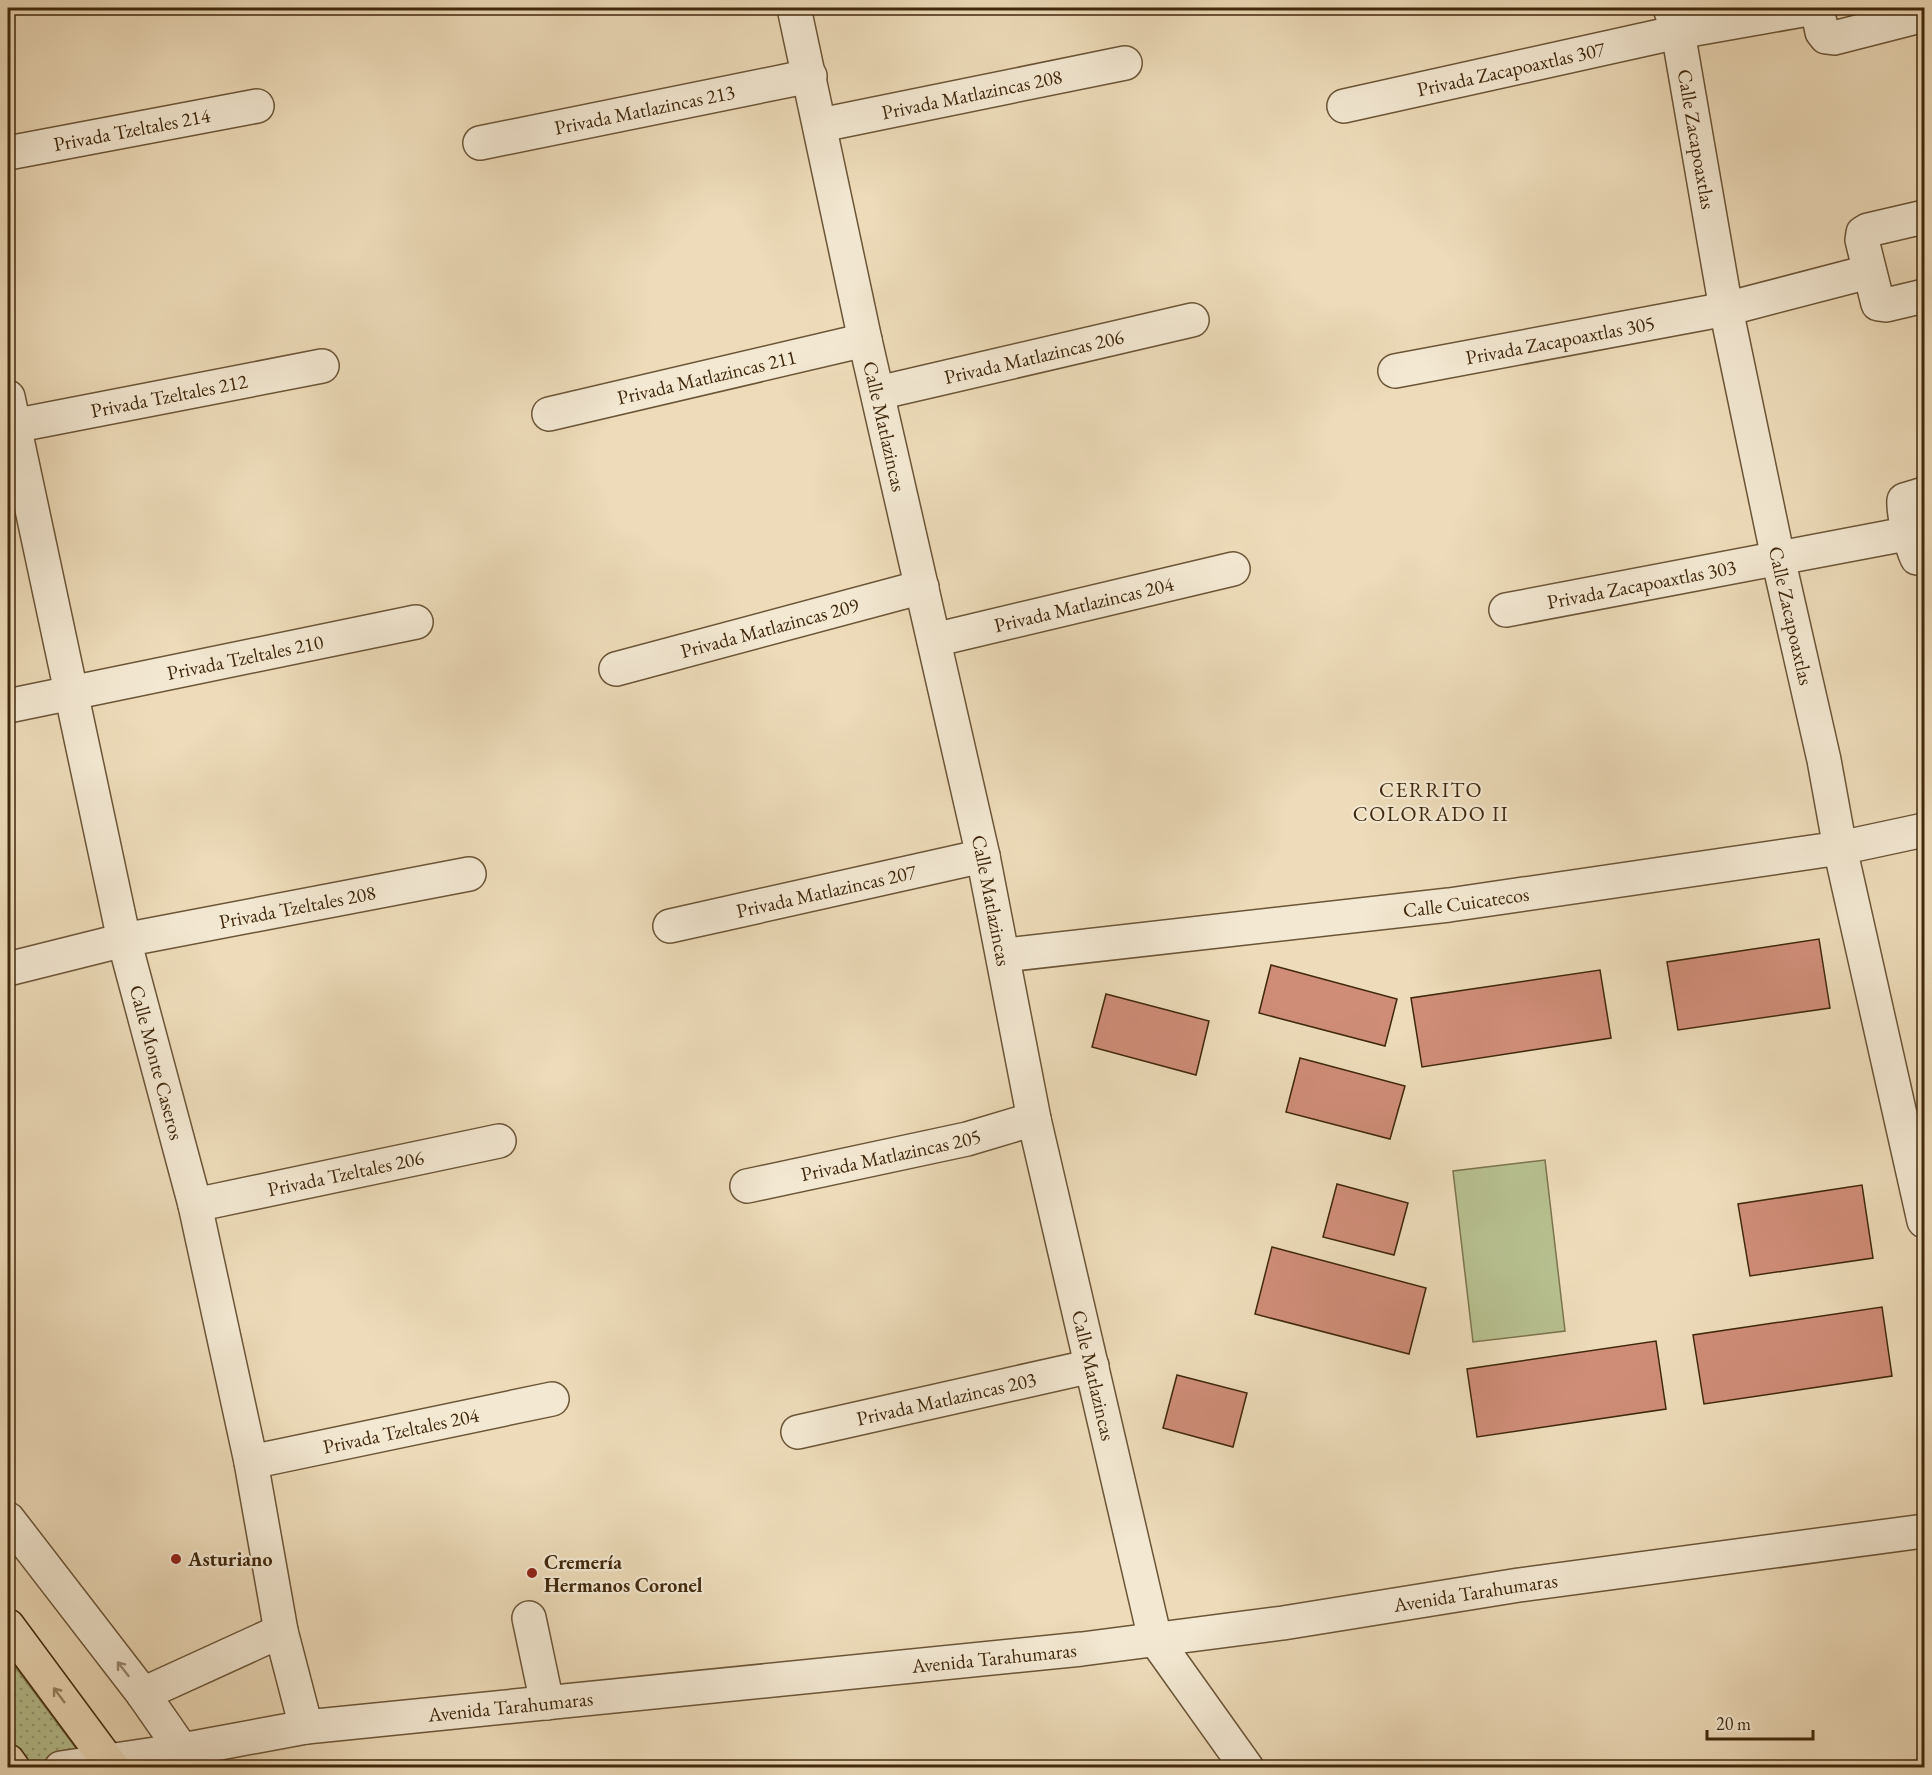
<svg xmlns="http://www.w3.org/2000/svg" width="1932" height="1775" viewBox="0 0 1932 1775" font-family="'EB Garamond',serif">
	<defs>
		<pattern id="park-dots" width="8" height="8" patternUnits="userSpaceOnUse" patternTransform="scale(1.5)"><rect width="8" height="8" fill="#b7c090"/><path d="M2 2h.1M6 6h.1" fill="none" stroke="#969c74" stroke-width="1.8" stroke-linecap="round"/></pattern>
	</defs>
	<rect width="100%" height="100%" fill="#eddbb9"/>
	<filter id="stains"><feTurbulence type="fractalNoise" baseFrequency=".00333" numOctaves="4"/><feColorMatrix values="0 0 0 0 .2 0 0 0 0 .09 0 0 0 0 .02 0 0 0 .5 -.17"/></filter>
	<radialGradient id="worn" r=".72"><stop offset=".6" stop-color="#630" stop-opacity="0"/><stop offset="1" stop-color="#630" stop-opacity=".3"/></radialGradient>
	<path fill="#b7c090" stroke="#7c744e" stroke-width="1.5" d="M1545,1160L1565,1331L1473,1342L1453,1171Z"/>
	<path fill="url(#park-dots)" stroke="#7c744e" stroke-width="1.5" d="M8,1657L90,1767H8Z"/>
	<g fill="#cf8d78" stroke="#40280c" stroke-width="1.5">
		<path d="M1819,939L1830,1008L1678,1030L1667,962Z"/>
		<path d="M1271,965L1397,999L1385,1046L1259,1013Z"/>
		<path d="M1600,970L1611,1038L1422,1067L1411,998Z"/>
		<path d="M1106,994L1209,1021L1196,1075L1092,1047Z"/>
		<path d="M1300,1058L1405,1086L1390,1139L1286,1112Z"/>
		<path d="M1337,1184L1408,1203L1394,1255L1323,1237Z"/>
		<path d="M1862,1185L1873,1258L1750,1276L1738,1204Z"/>
		<path d="M1272,1247L1426,1288L1409,1354L1255,1314Z"/>
		<path d="M1882,1307L1892,1376L1704,1404L1693,1335Z"/>
		<path d="M1656,1341L1666,1409L1477,1437L1467,1369Z"/>
		<path d="M1177,1375L1247,1393L1233,1447L1163,1428Z"/>
	</g>
	<g fill="none" stroke-linecap="round" stroke-linejoin="round">
		<g stroke="#6b5537" stroke-width="36">
			<g id="minor">
				<path id="s1" d="M794,8L865,340L983,856L1034,1119L1155,1639L1247,1768"/>
				<path id="s2" d="M1670,8L1678,32L1726,309L1778,558L1824,760L1840,848L1924,1221"/>
				<path d="M1817,8L1822,32L1826,37L1834,38L1924,15"/>
				<path id="s3" d="M1344,106L1678,32L1814,8"/>
				<path id="s4" d="M821,125L1125,63"/>
				<path id="s5" d="M480,143L810,76"/>
				<path id="s6" d="M8,153L257,106"/>
				<path d="M1924,217L1868,230L1863,233L1862,240L1878,304L1886,305L1924,296"/>
				<path id="s7" d="M1395,371L1726,309L1868,272"/>
				<path id="s8" d="M878,393L1192,320"/>
				<path id="s9" d="M8,397L124,940L195,1205L251,1462L281,1631L306,1727"/>
				<path id="s10" d="M549,414L865,340"/>
				<path id="s11" d="M8,427L322,366"/>
				<path d="M1924,494L1904,500C1903,514 1911,545 1917,558L1924,559"/>
				<path id="s12" d="M1506,610L1911,533"/>
				<path id="s13" d="M934,640L1233,569"/>
				<path id="s14" d="M616,669L922,587"/>
				<path id="s15" d="M8,706L416,622"/>
				<path id="s16" d="M670,926L983,856"/>
				<path id="s17" d="M1005,955L1449,905L1840,848L1924,830"/>
				<path id="s18" d="M8,969L124,940L469,874"/>
				<path id="s19" d="M747,1186L967,1139L1034,1119"/>
				<path id="s20" d="M195,1205L499,1141"/>
				<path id="s21" d="M798,1432L1092,1366"/>
				<path id="s22" d="M251,1462L552,1399"/>
				<path d="M8,1519L143,1694L193,1766"/>
				<path d="M529,1618L547,1703"/>
				<path d="M143,1694L281,1631"/>
				<path id="s23" d="M61,1768L182,1750L306,1727L1082,1649L1283,1623L1519,1585L1924,1531"/>
			</g>
		</g>
		<g stroke="#40280c" stroke-width="36">
			<g id="major">
				<path d="M8,1626L113,1768"/>
				<path d="M8,1761L13,1768"/>
			</g>
		</g>
		<use href="#minor" stroke="#f3e8d2" stroke-width="33"/>
		<use href="#major" stroke="#eddbb9" stroke-width="33"/>
	</g>
	<defs><path id="oneway-shaft" d="M-6 0H5M1.5-3L5.5 0L1.5 3" fill="none" stroke-width="1.6" stroke-linecap="round" stroke-linejoin="round" transform="scale(1.5)"/></defs>
	<use stroke="#9a886f" href="#oneway-shaft" transform="translate(123 1669) rotate(-128)"/>
	<use stroke="#968262" href="#oneway-shaft" transform="translate(59 1695) rotate(-127)"/>
	<g fill="#8f2418" stroke="#f3e8d2" stroke-width="2">
		<circle cx="176" cy="1559" r="6"/>
		<circle cx="532" cy="1573" r="6"/>
	</g>
	<g text-anchor="middle" dominant-baseline="central" stroke-width="4.5" stroke-linejoin="round" paint-order="stroke">
		<g font-size="20" fill="#40280c" stroke="#f3e8d2">
			<text stroke="none"><textPath href="#s3" startOffset="171">Privada Zacapoaxtlas 307</textPath></text>
			<text stroke="none"><textPath href="#s4" startOffset="154">Privada Matlazincas 208</textPath></text>
			<text stroke="none"><textPath href="#s5" startOffset="168">Privada Matlazincas 213</textPath></text>
			<text stroke="none"><textPath href="#s6" startOffset="126">Privada Tzeltales 214</textPath></text>
			<text stroke="none"><textPath href="#s2" startOffset="134">Calle Zacapoaxtlas</textPath></text>
			<text stroke="none"><textPath href="#s7" startOffset="168">Privada Zacapoaxtlas 305</textPath></text>
			<text stroke="none"><textPath href="#s8" startOffset="160">Privada Matlazincas 206</textPath></text>
			<text stroke="none"><textPath href="#s10" startOffset="162">Privada Matlazincas 211</textPath></text>
			<text stroke="none"><textPath href="#s11" startOffset="164">Privada Tzeltales 212</textPath></text>
			<text stroke="none"><textPath href="#s1" startOffset="428">Calle Matlazincas</textPath></text>
			<text stroke="none"><textPath href="#s12" startOffset="138">Privada Zacapoaxtlas 303</textPath></text>
			<text stroke="none"><textPath href="#s13" startOffset="154">Privada Matlazincas 204</textPath></text>
			<text stroke="none"><textPath href="#s2" startOffset="620">Calle Zacapoaxtlas</textPath></text>
			<text stroke="none"><textPath href="#s14" startOffset="159">Privada Matlazincas 209</textPath></text>
			<text stroke="none"><textPath href="#s15" startOffset="242">Privada Tzeltales 210</textPath></text>
			<text stroke="none"><textPath href="#s16" startOffset="160">Privada Matlazincas 207</textPath></text>
			<text stroke="none"><textPath href="#s1" startOffset="914">Calle Matlazincas</textPath></text>
			<text stroke="none"><textPath href="#s17" startOffset="464">Calle Cuicatecos</textPath></text>
			<text stroke="none"><textPath href="#s18" startOffset="296">Privada Tzeltales 208</textPath></text>
			<text stroke="none"><textPath href="#s9" startOffset="682">Calle Monte Caseros</textPath></text>
			<text stroke="none"><textPath href="#s19" startOffset="147">Privada Matlazincas 205</textPath></text>
			<text stroke="none"><textPath href="#s20" startOffset="154">Privada Tzeltales 206</textPath></text>
			<text stroke="none"><textPath href="#s1" startOffset="1400">Calle Matlazincas</textPath></text>
			<text stroke="none"><textPath href="#s21" startOffset="152">Privada Matlazincas 203</textPath></text>
			<text stroke="none"><textPath href="#s22" startOffset="153">Privada Tzeltales 204</textPath></text>
			<text stroke="none"><textPath href="#s23" startOffset="1426">Avenida Tarahumaras</textPath></text>
			<text stroke="none"><textPath href="#s23" startOffset="940">Avenida Tarahumaras</textPath></text>
			<text stroke="none"><textPath href="#s23" startOffset="454">Avenida Tarahumaras</textPath></text>
		</g>
		<g font-size="20" font-weight="bold" fill="#40280c" stroke="#f3e8d2" text-anchor="start">
			<text x="188" y="1559">Asturiano</text>
			<text x="544" y="1562">Cremería<tspan x="544" dy="23">Hermanos Coronel</tspan></text>
		</g>
		<g font-size="21" letter-spacing="1.5" fill="#40280c" stroke="#f3e8d2">
			<text x="1431" y="789">CERRITO<tspan x="1431" dy="24">COLORADO II</tspan></text>
		</g>
	</g>
	<rect width="1932" height="1775" fill="none" stroke="#eddbb9" stroke-width="30"/>
	<rect x="9" y="9" width="1914" height="1757" fill="none" stroke="#40280c" stroke-width="3"/>
	<rect x="15" y="15" width="1902" height="1745" fill="none" stroke="#40280c" stroke-width="1.5"/>
	<path d="M1707 1730v9h106v-9" fill="none" stroke="#40280c" stroke-width="3"/>
	<text x="1716" y="1730" font-size="18" fill="#40280c" stroke="#f3e8d2" stroke-width="4.5" paint-order="stroke">20 m</text>
	<rect width="100%" height="100%" filter="url(#stains)"/>
	<rect width="100%" height="100%" fill="url(#worn)"/>
</svg>
